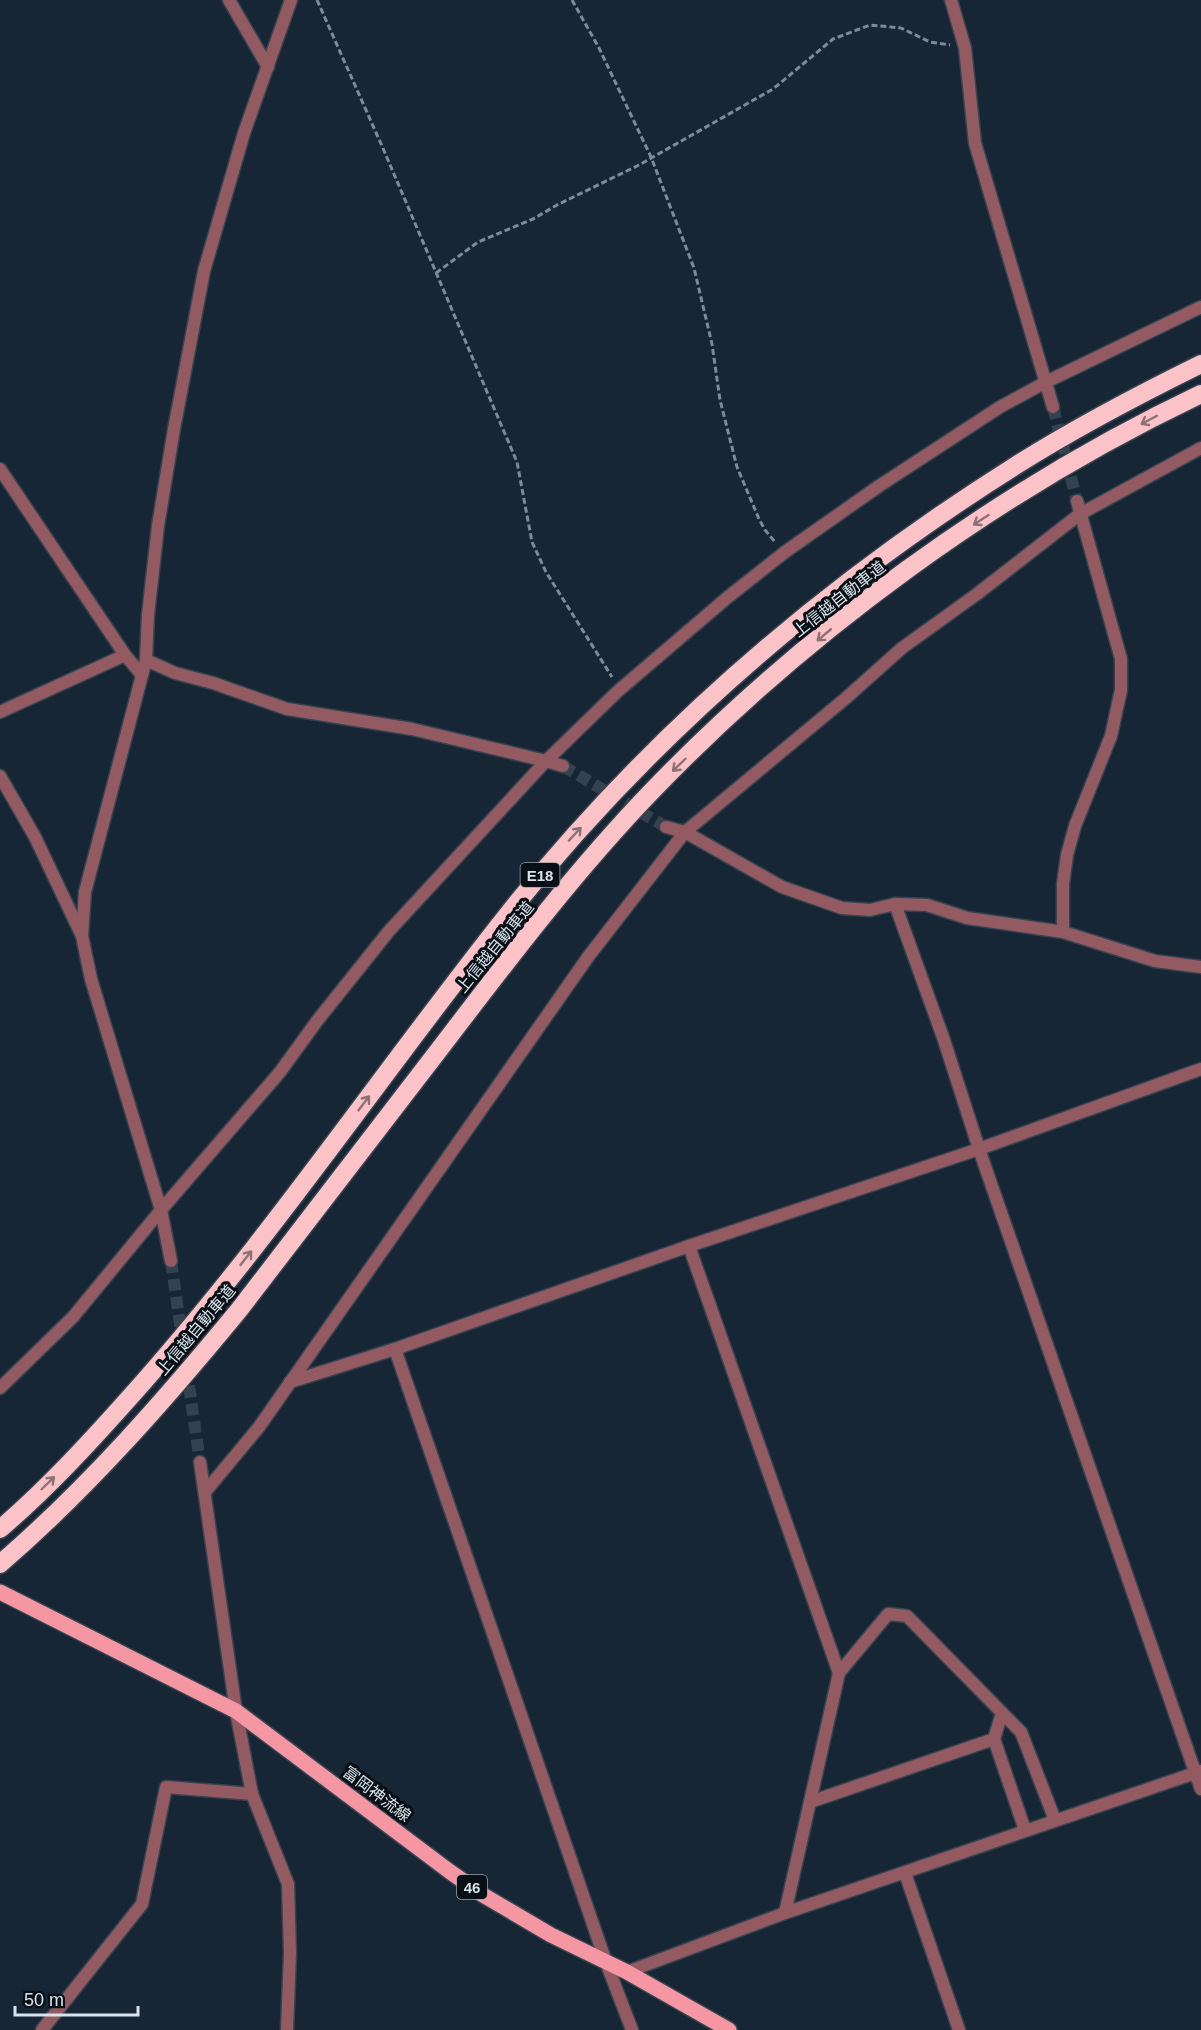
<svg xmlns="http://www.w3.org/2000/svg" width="1201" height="2030" viewBox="0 0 1201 2030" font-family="Helvetica,'Noto Sans JP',sans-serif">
	<rect width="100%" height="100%" fill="#172634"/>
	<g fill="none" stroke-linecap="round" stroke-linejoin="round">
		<g stroke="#344250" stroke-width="12" stroke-dasharray="12 6" stroke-linecap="butt">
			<path d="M1053,407L1077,501"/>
			<path d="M563,766L666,827"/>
			<path d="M171,1261L200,1462"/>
		</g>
		<g stroke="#364451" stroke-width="15">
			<g id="minor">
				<path d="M229,0L268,67"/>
				<path d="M951,0L965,48L975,143L1053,407"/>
				<path d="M0,469L125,655L141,674"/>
				<path d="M146,660L175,673L213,683L287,709L412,729L546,761L563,766"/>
				<path d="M0,712L125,655"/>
				<path d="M0,776L35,837L82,936L91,979L161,1210L171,1261"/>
				<path d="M666,827L685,832L782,887L842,908L870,910L895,904L927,905L967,918L1063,932L1155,961L1201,967"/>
				<path d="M895,904L944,1040L979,1149L1201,1789"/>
				<path d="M1063,932V884L1067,855L1075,826L1111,736L1121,690V659L1077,501"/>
				<path d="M82,936L85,892L146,660L148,615L158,526L174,429L204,271L244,133L291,0"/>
				<path d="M689,1246L839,1673"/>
				<path d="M395,1349L606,1962L632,2030"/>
				<path d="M290,1382L395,1349L689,1246L979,1149L1201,1069"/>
				<path d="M0,1388L73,1317L161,1210L280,1072L317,1021L389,931L546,761L618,691L728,597L785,552L879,486L1000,407L1046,382L1201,307"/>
				<path d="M200,1462L236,1711L252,1794L288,1884L290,1953L287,2030"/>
				<path d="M205,1492L259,1427L588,957L685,832L846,698L902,648L977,594L1080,514L1201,448"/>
				<path d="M994,1739L1025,1830"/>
				<path d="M810,1802L994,1739L1002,1713"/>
				<path d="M905,1873L959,2030"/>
				<path d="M785,1913L839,1673L888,1614L907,1616L1021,1732L1055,1820"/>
				<path d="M627,1972L785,1913L1201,1771"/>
				<path d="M42,2030L142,1904L166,1787L252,1794"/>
			</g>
		</g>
		<g stroke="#364451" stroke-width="18">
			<path id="primary" d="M0,1592L236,1711L449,1871L483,1895L551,1935L627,1972L729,2030"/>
		</g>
		<g stroke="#364451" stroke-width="21">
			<g id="motorway">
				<path d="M0,1529C47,1489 90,1442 131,1396C267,1244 381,1074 508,914C650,736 823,587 1015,466C1075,428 1138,395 1201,364"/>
				<path d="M0,1564C88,1488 165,1400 239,1310C308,1221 376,1131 445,1042C510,957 576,870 651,792C806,631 999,490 1201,394"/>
			</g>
		</g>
		<g stroke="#7e8b96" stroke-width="3" stroke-dasharray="6 3" stroke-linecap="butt">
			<path d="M317,0L382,146L517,462L532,542L546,572L612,677"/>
			<path d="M572,0L599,48L651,157L694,268L712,344L720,400L737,467L759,519L765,530L775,542"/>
			<path d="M436,273L478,242L533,219L557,205L639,165L773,89L833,39L870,25L901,28L930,42L950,45"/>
		</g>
		<use href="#minor" stroke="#935b61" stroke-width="12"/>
		<use href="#primary" stroke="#f497a3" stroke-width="15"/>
		<use href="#motorway" stroke="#fbc2c7" stroke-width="18"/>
	</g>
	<defs><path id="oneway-shaft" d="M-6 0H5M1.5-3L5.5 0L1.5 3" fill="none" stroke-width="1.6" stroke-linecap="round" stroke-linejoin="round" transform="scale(1.5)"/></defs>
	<g stroke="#8e7177">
		<use href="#oneway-shaft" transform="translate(1149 420) rotate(152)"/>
		<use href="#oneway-shaft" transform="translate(981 520) rotate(147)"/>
		<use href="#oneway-shaft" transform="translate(824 635) rotate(140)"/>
		<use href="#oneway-shaft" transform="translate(679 765) rotate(136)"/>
		<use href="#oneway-shaft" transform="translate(575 834) rotate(-47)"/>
		<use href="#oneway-shaft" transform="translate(364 1103) rotate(-53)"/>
		<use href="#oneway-shaft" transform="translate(246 1258) rotate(-52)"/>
		<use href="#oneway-shaft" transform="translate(48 1483) rotate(-44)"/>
	</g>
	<g text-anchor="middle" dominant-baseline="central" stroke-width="6" stroke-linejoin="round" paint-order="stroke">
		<g fill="#080f15" stroke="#9aa3ac" stroke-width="1.5">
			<rect x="520.5" y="863" width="39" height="24" rx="4.5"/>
			<rect x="457" y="1875" width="30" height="24" rx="4.5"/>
		</g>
		<g font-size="15" font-weight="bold" fill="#d9e3ec">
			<text x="540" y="875">E18</text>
			<text x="472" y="1887">46</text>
		</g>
		<g font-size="16" fill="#d9e3ec" stroke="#080f15">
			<text transform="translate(839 599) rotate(-38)">上信越自動車道</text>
			<text transform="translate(495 947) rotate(-51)">上信越自動車道</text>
			<text transform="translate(196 1330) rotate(-50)">上信越自動車道</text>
			<text transform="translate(377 1794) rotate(37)">富岡神流線</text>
		</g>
	</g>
	<path d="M15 2006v9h123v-9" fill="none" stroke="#d9e3ec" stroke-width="3"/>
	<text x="24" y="2006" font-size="18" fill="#d9e3ec" stroke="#080f15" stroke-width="4.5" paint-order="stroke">50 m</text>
</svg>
